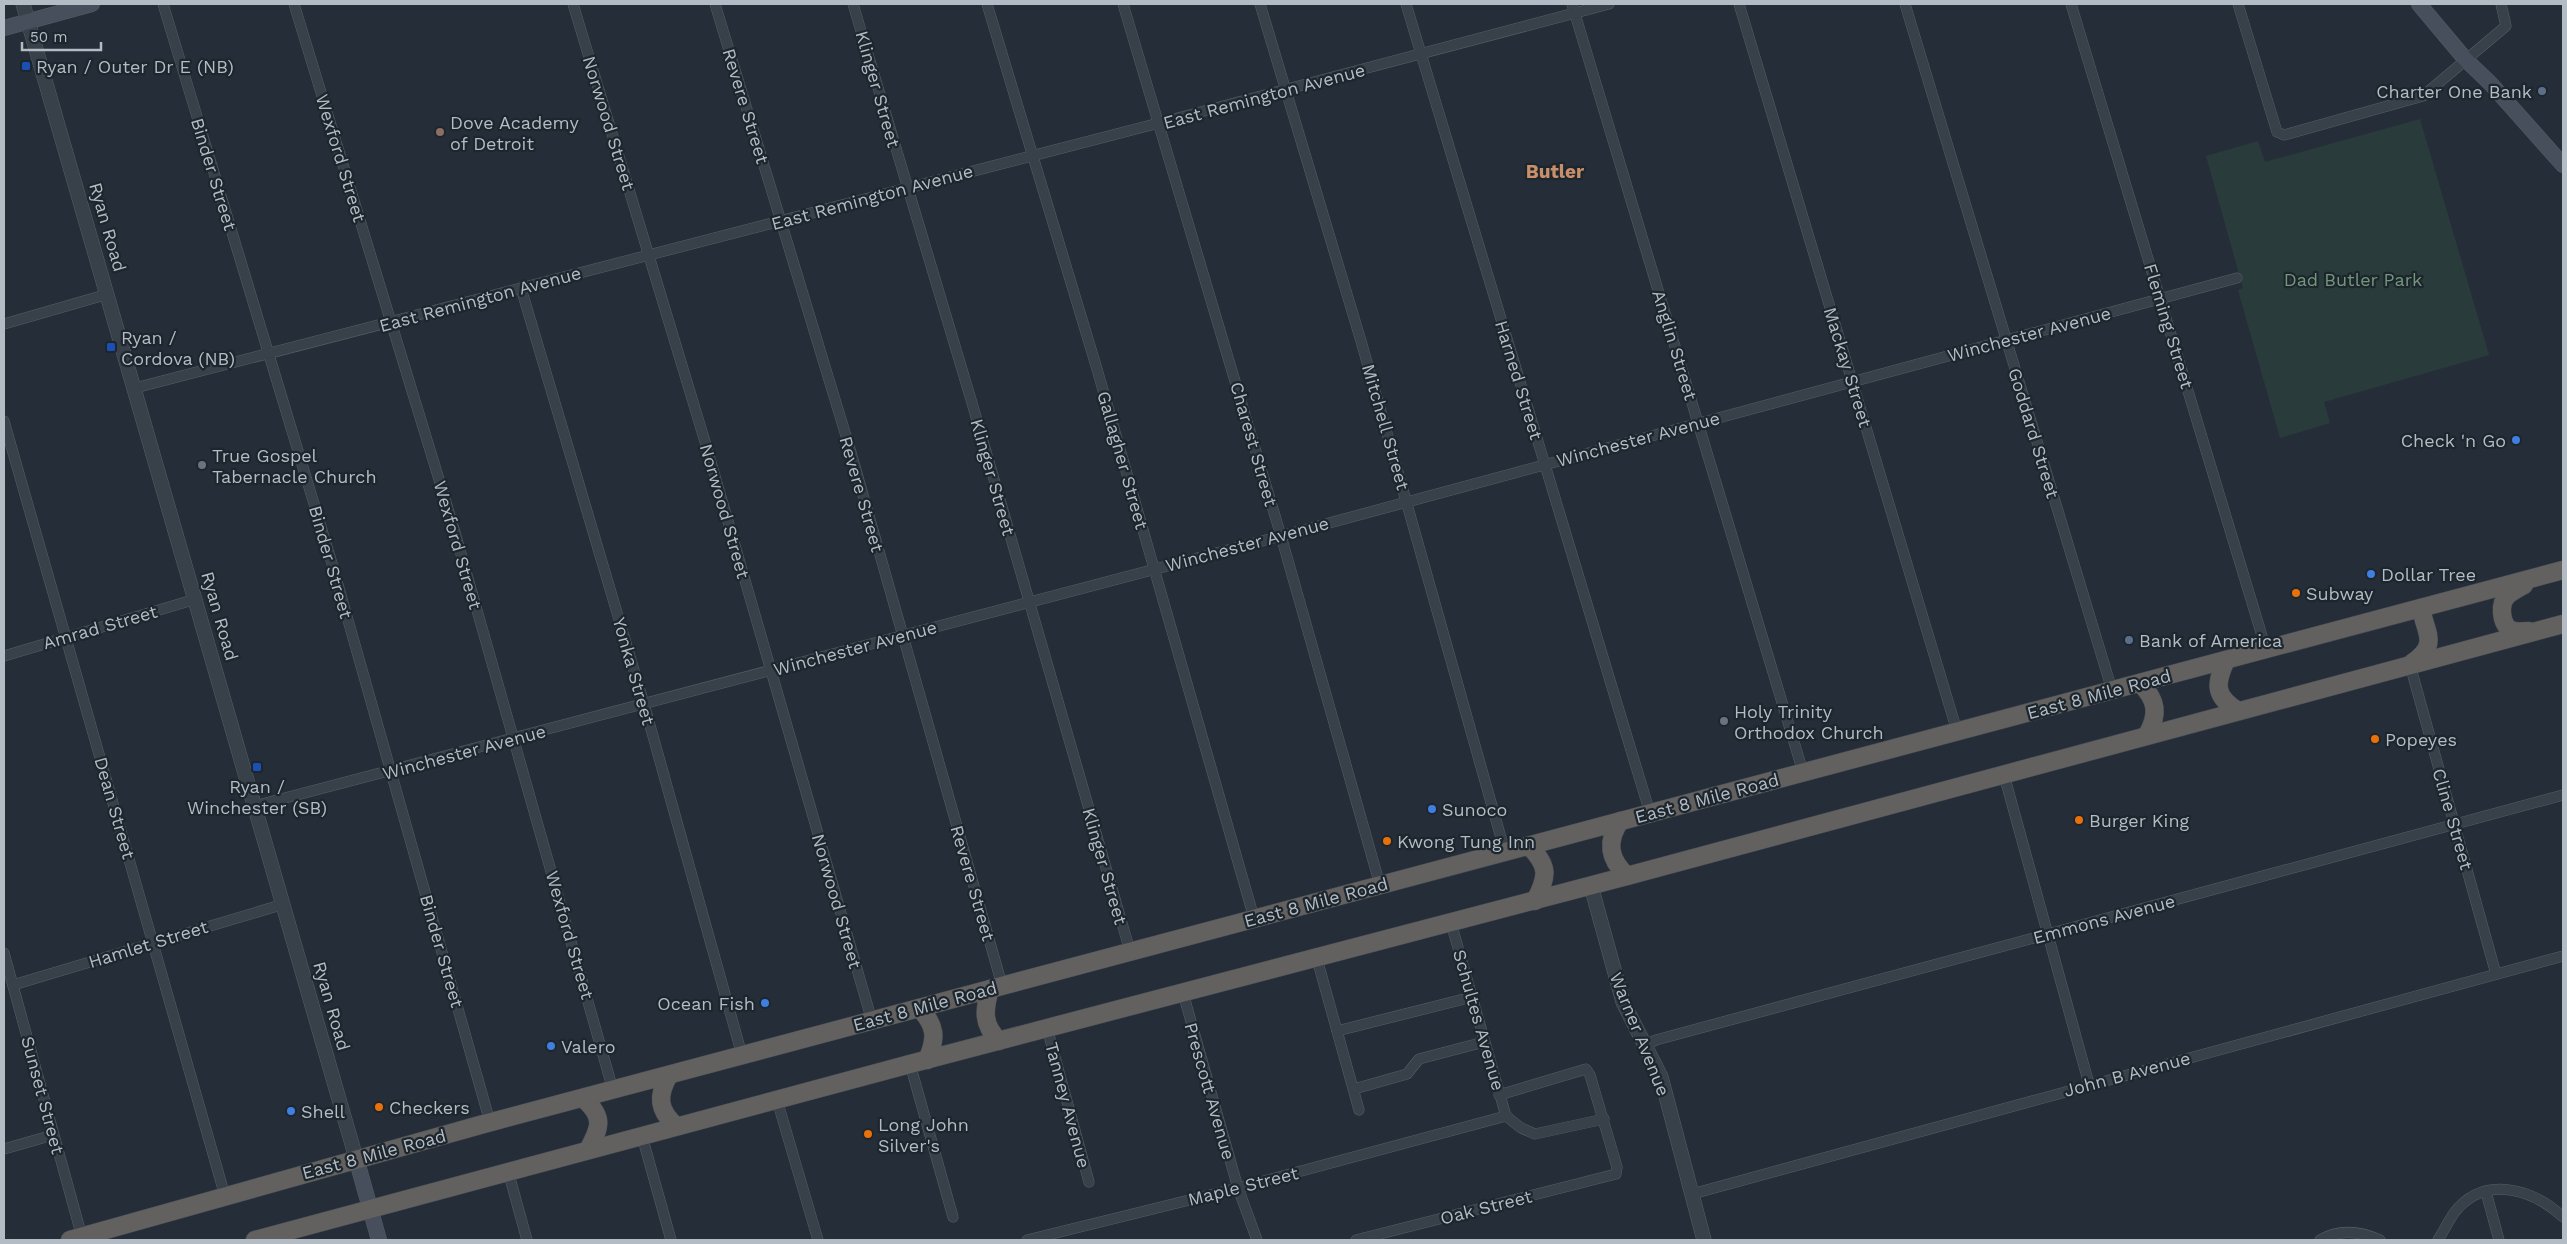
<svg xmlns="http://www.w3.org/2000/svg" width="2567" height="1244" viewBox="0 0 2567 1244" font-family="'Work Sans',sans-serif">
	<rect width="100%" height="100%" fill="#252e38"/>
	<path fill="#293c3b" d="M2420,119L2489,355L2324,402L2330,423L2280,438L2238,290L2243,288L2206,156L2258,141L2265,162Z"/>
	<g fill="none" stroke-linecap="round" stroke-linejoin="round">
		<g stroke="#565e66" stroke-width="11">
			<g id="minor">
				<path d="M163,4L331,560L490,1122"/>
				<path d="M294,4L452,522L613,1090"/>
				<path d="M573,4L706,445L872,1021"/>
				<path d="M715,4L850,449L1002,985"/>
				<path d="M853,4L972,403L1130,951"/>
				<path d="M987,4L1097,369L1254,918"/>
				<path d="M1123,4L1281,536L1380,885"/>
				<path d="M1260,4L1361,341L1505,852"/>
				<path d="M1406,4L1650,813"/>
				<path d="M1572,4L1803,772"/>
				<path d="M1739,4L1957,731"/>
				<path d="M1905,4L2112,690"/>
				<path d="M2071,4L2266,649"/>
				<path d="M2238,4L2277,132L2284,135L2423,96L2506,26L2501,4"/>
				<path d="M521,288L644,704L742,1055"/>
				<path d="M4,324L108,294"/>
				<path d="M135,388L1159,123L1609,4"/>
				<path d="M4,421L225,1196"/>
				<path d="M4,656L196,599"/>
				<path d="M2410,665L2496,974"/>
				<path d="M2004,775L2089,1084"/>
				<path d="M255,806L1281,536L2237,278"/>
				<path d="M1451,923L1506,1116"/>
				<path d="M4,953L82,1237"/>
				<path d="M1317,959L1359,1110"/>
				<path d="M13,985L284,904"/>
				<path d="M1183,993L1238,1188L1257,1240"/>
				<path d="M1047,1028L1089,1182"/>
				<path d="M1337,1031L1472,997"/>
				<path d="M1645,1045L1656,1040L2563,795"/>
				<path d="M910,1064L953,1217"/>
				<path d="M1354,1089L1407,1074L1419,1059L1484,1042"/>
				<path d="M777,1100L818,1240"/>
				<path d="M642,1136L671,1240"/>
				<path d="M4,1149L53,1135"/>
				<path d="M508,1171L527,1240"/>
				<path d="M2486,1192L2499,1240"/>
				<path d="M1692,1194L2563,956"/>
				<path d="M1027,1240L1238,1188L1506,1116L1521,1128L1535,1134L1604,1119"/>
				<path d="M1356,1240L1616,1174L1617,1167L1590,1075L1586,1069L1499,1095"/>
				<path d="M2320,1240C2339,1229 2360,1231 2380,1240"/>
				<path d="M2438,1240C2443,1232 2448,1222 2454,1213C2484,1174 2533,1189 2563,1217"/>
			</g>
		</g>
		<g stroke="#565e66" stroke-width="15">
			<g id="tertiary">
				<path d="M23,4L356,1158"/>
				<path d="M1591,886L1623,1002L1661,1077L1704,1240"/>
			</g>
		</g>
		<g stroke="#565e66" stroke-width="16">
			<g id="secondary">
				<path d="M2419,4L2466,60L2491,84L2563,165"/>
				<path d="M4,28L92,4"/>
				<path d="M356,1158L379,1240"/>
			</g>
		</g>
		<g stroke="#434b53" stroke-width="19">
			<g id="trunk">
				<path d="M2524,585C2519,588 2512,591 2507,596C2499,604 2501,622 2509,629C2515,633 2522,631 2529,631"/>
				<path d="M2226,660C2215,684 2214,696 2238,711"/>
				<path d="M2412,663C2440,644 2425,633 2421,608"/>
				<path d="M2140,683C2157,700 2159,714 2147,735"/>
				<path d="M1620,821C1606,842 1609,859 1627,876"/>
				<path d="M1529,846C1549,866 1548,876 1535,901"/>
				<path d="M990,989C984,1010 982,1024 999,1041"/>
				<path d="M919,1008C936,1025 937,1038 927,1060"/>
				<path d="M669,1075C657,1096 658,1110 676,1126"/>
				<path d="M583,1098C604,1117 601,1126 588,1150"/>
				<path d="M70,1240L480,1125L2563,570"/>
				<path d="M255,1240L910,1064L1627,876L2563,624"/>
			</g>
		</g>
		<use href="#minor" stroke="#384049" stroke-width="10"/>
		<use href="#tertiary" stroke="#384049" stroke-width="14"/>
		<use href="#secondary" stroke="#464f5b" stroke-width="15"/>
		<use href="#trunk" stroke="#62615f" stroke-width="18"/>
	</g>
	<g fill="#1a4fb4" stroke="#1d252d" stroke-width="2">
		<rect x="21" y="61" width="10" height="10" rx="2.5"/>
		<rect x="106" y="342" width="10" height="10" rx="2.5"/>
		<rect x="252" y="762" width="10" height="10" rx="2.5"/>
	</g>
	<g fill="#5c6f8a" stroke="#1d252d" stroke-width="2">
		<circle cx="2542" cy="91" r="5"/>
		<circle cx="2129" cy="640" r="5"/>
	</g>
	<circle fill="#8d6e63" stroke="#1d252d" stroke-width="2" cx="440" cy="132" r="5"/>
	<g fill="#3f7fe0" stroke="#1d252d" stroke-width="2">
		<circle cx="2516" cy="440" r="5"/>
		<circle cx="2371" cy="574" r="5"/>
		<circle cx="1432" cy="809" r="5"/>
		<circle cx="765" cy="1003" r="5"/>
		<circle cx="551" cy="1046" r="5"/>
		<circle cx="291" cy="1111" r="5"/>
	</g>
	<g fill="#6b7280" stroke="#1d252d" stroke-width="2">
		<circle cx="202" cy="465" r="5"/>
		<circle cx="1724" cy="721" r="5"/>
	</g>
	<g fill="#e8710a" stroke="#1d252d" stroke-width="2">
		<circle cx="2296" cy="593" r="5"/>
		<circle cx="2375" cy="739" r="5"/>
		<circle cx="2079" cy="820" r="5"/>
		<circle cx="1387" cy="841" r="5"/>
		<circle cx="379" cy="1107" r="5"/>
		<circle cx="868" cy="1134" r="5"/>
	</g>
	<g text-anchor="middle" dominant-baseline="central" stroke-width="4.5" stroke-linejoin="round" paint-order="stroke">
		<g font-size="18" fill="#b3bbc4" stroke="#1d252d" text-anchor="start">
			<text x="36" y="66">Ryan / Outer Dr E (NB)</text>
			<text x="2532" y="91" text-anchor="end">Charter One Bank</text>
			<text x="450" y="122">Dove Academy<tspan x="450" dy="21">of Detroit</tspan></text>
			<text x="121" y="337">Ryan /<tspan x="121" dy="21">Cordova (NB)</tspan></text>
			<text x="2506" y="440" text-anchor="end">Check 'n Go</text>
			<text x="212" y="455">True Gospel<tspan x="212" dy="21">Tabernacle Church</tspan></text>
			<text x="2381" y="574">Dollar Tree</text>
			<text x="2306" y="593">Subway</text>
			<text x="2139" y="640">Bank of America</text>
			<text x="1734" y="711">Holy Trinity<tspan x="1734" dy="21">Orthodox Church</tspan></text>
			<text x="2385" y="739">Popeyes</text>
			<text x="257" y="786" text-anchor="middle">Ryan /<tspan x="257" dy="21">Winchester (SB)</tspan></text>
			<text x="1442" y="809">Sunoco</text>
			<text x="2089" y="820">Burger King</text>
			<text x="1397" y="841">Kwong Tung Inn</text>
			<text x="755" y="1003" text-anchor="end">Ocean Fish</text>
			<text x="561" y="1046">Valero</text>
			<text x="389" y="1107">Checkers</text>
			<text x="301" y="1111">Shell</text>
			<text x="878" y="1124">Long John<tspan x="878" dy="21">Silver's</tspan></text>
		</g>
		<g font-size="18" fill="#b3bbc4" stroke="#1d252d">
			<text transform="translate(878 89) rotate(74)">Klinger Street</text>
			<text transform="translate(1264 96) rotate(-15)">East Remington Avenue</text>
			<text transform="translate(746 106) rotate(73)">Revere Street</text>
			<text transform="translate(609 123) rotate(73)">Norwood Street</text>
			<text transform="translate(341 158) rotate(73)">Wexford Street</text>
			<text transform="translate(214 174) rotate(73)">Binder Street</text>
			<text transform="translate(872 197) rotate(-15)">East Remington Avenue</text>
			<text transform="translate(108 227) rotate(74)">Ryan Road</text>
			<text transform="translate(480 299) rotate(-15)">East Remington Avenue</text>
			<text transform="translate(2169 326) rotate(73)">Fleming Street</text>
			<text transform="translate(2029 334) rotate(-15)">Winchester Avenue</text>
			<text transform="translate(1675 345) rotate(73)">Anglin Street</text>
			<text transform="translate(1848 367) rotate(73)">Mackay Street</text>
			<text transform="translate(1519 380) rotate(73)">Harned Street</text>
			<text transform="translate(1386 427) rotate(74)">Mitchell Street</text>
			<text transform="translate(2034 433) rotate(73)">Goddard Street</text>
			<text transform="translate(1638 439) rotate(-15)">Winchester Avenue</text>
			<text transform="translate(1254 444) rotate(74)">Charest Street</text>
			<text transform="translate(1123 460) rotate(74)">Gallagher Street</text>
			<text transform="translate(993 477) rotate(74)">Klinger Street</text>
			<text transform="translate(862 494) rotate(74)">Revere Street</text>
			<text transform="translate(725 511) rotate(74)">Norwood Street</text>
			<text transform="translate(1247 544) rotate(-15)">Winchester Avenue</text>
			<text transform="translate(458 545) rotate(74)">Wexford Street</text>
			<text transform="translate(331 562) rotate(74)">Binder Street</text>
			<text transform="translate(220 616) rotate(74)">Ryan Road</text>
			<text transform="translate(100 627) rotate(-16)">Amrad Street</text>
			<text transform="translate(855 648) rotate(-15)">Winchester Avenue</text>
			<text transform="translate(634 671) rotate(74)">Yonka Street</text>
			<text transform="translate(2099 694) rotate(-15)">East 8 Mile Road</text>
			<text transform="translate(464 752) rotate(-15)">Winchester Avenue</text>
			<text transform="translate(1707 798) rotate(-15)">East 8 Mile Road</text>
			<text transform="translate(115 808) rotate(74)">Dean Street</text>
			<text transform="translate(2453 819) rotate(74)">Cline Street</text>
			<text transform="translate(1105 866) rotate(74)">Klinger Street</text>
			<text transform="translate(973 883) rotate(74)">Revere Street</text>
			<text transform="translate(837 901) rotate(74)">Norwood Street</text>
			<text transform="translate(1316 902) rotate(-15)">East 8 Mile Road</text>
			<text transform="translate(2104 919) rotate(-15)">Emmons Avenue</text>
			<text transform="translate(570 935) rotate(74)">Wexford Street</text>
			<text transform="translate(148 944) rotate(-17)">Hamlet Street</text>
			<text transform="translate(442 951) rotate(74)">Binder Street</text>
			<text transform="translate(332 1006) rotate(74)">Ryan Road</text>
			<text transform="translate(925 1006) rotate(-15)">East 8 Mile Road</text>
			<text transform="translate(1479 1020) rotate(74)">Schultes Avenue</text>
			<text transform="translate(1640 1034) rotate(68)">Warner Avenue</text>
			<text transform="translate(2127 1074) rotate(-15)">John B Avenue</text>
			<text transform="translate(1210 1091) rotate(74)">Prescott Avenue</text>
			<text transform="translate(43 1095) rotate(75)">Sunset Street</text>
			<text transform="translate(1068 1105) rotate(75)">Tanney Avenue</text>
			<text transform="translate(374 1154) rotate(-15)">East 8 Mile Road</text>
			<text transform="translate(1243 1186) rotate(-14)">Maple Street</text>
			<text transform="translate(1486 1207) rotate(-14)">Oak Street</text>
		</g>
		<g font-size="18" fill="#74987b" stroke="#1d252d">
			<text x="2353" y="279">Dad Butler Park</text>
		</g>
		<g font-size="19" font-weight="bold" fill="#c78f6b" stroke="#1d252d">
			<text x="1555" y="171">Butler</text>
		</g>
	</g>
	<rect width="2567" height="1244" fill="none" stroke="#b3bbc4" stroke-width="10"/>
	<path d="M22 42v8h79v-8" fill="none" stroke="#b3bbc4" stroke-width="2.5"/>
	<text x="30" y="42" font-size="15" fill="#b3bbc4" stroke="#1d252d" stroke-width="4" paint-order="stroke">50 m</text>
</svg>
